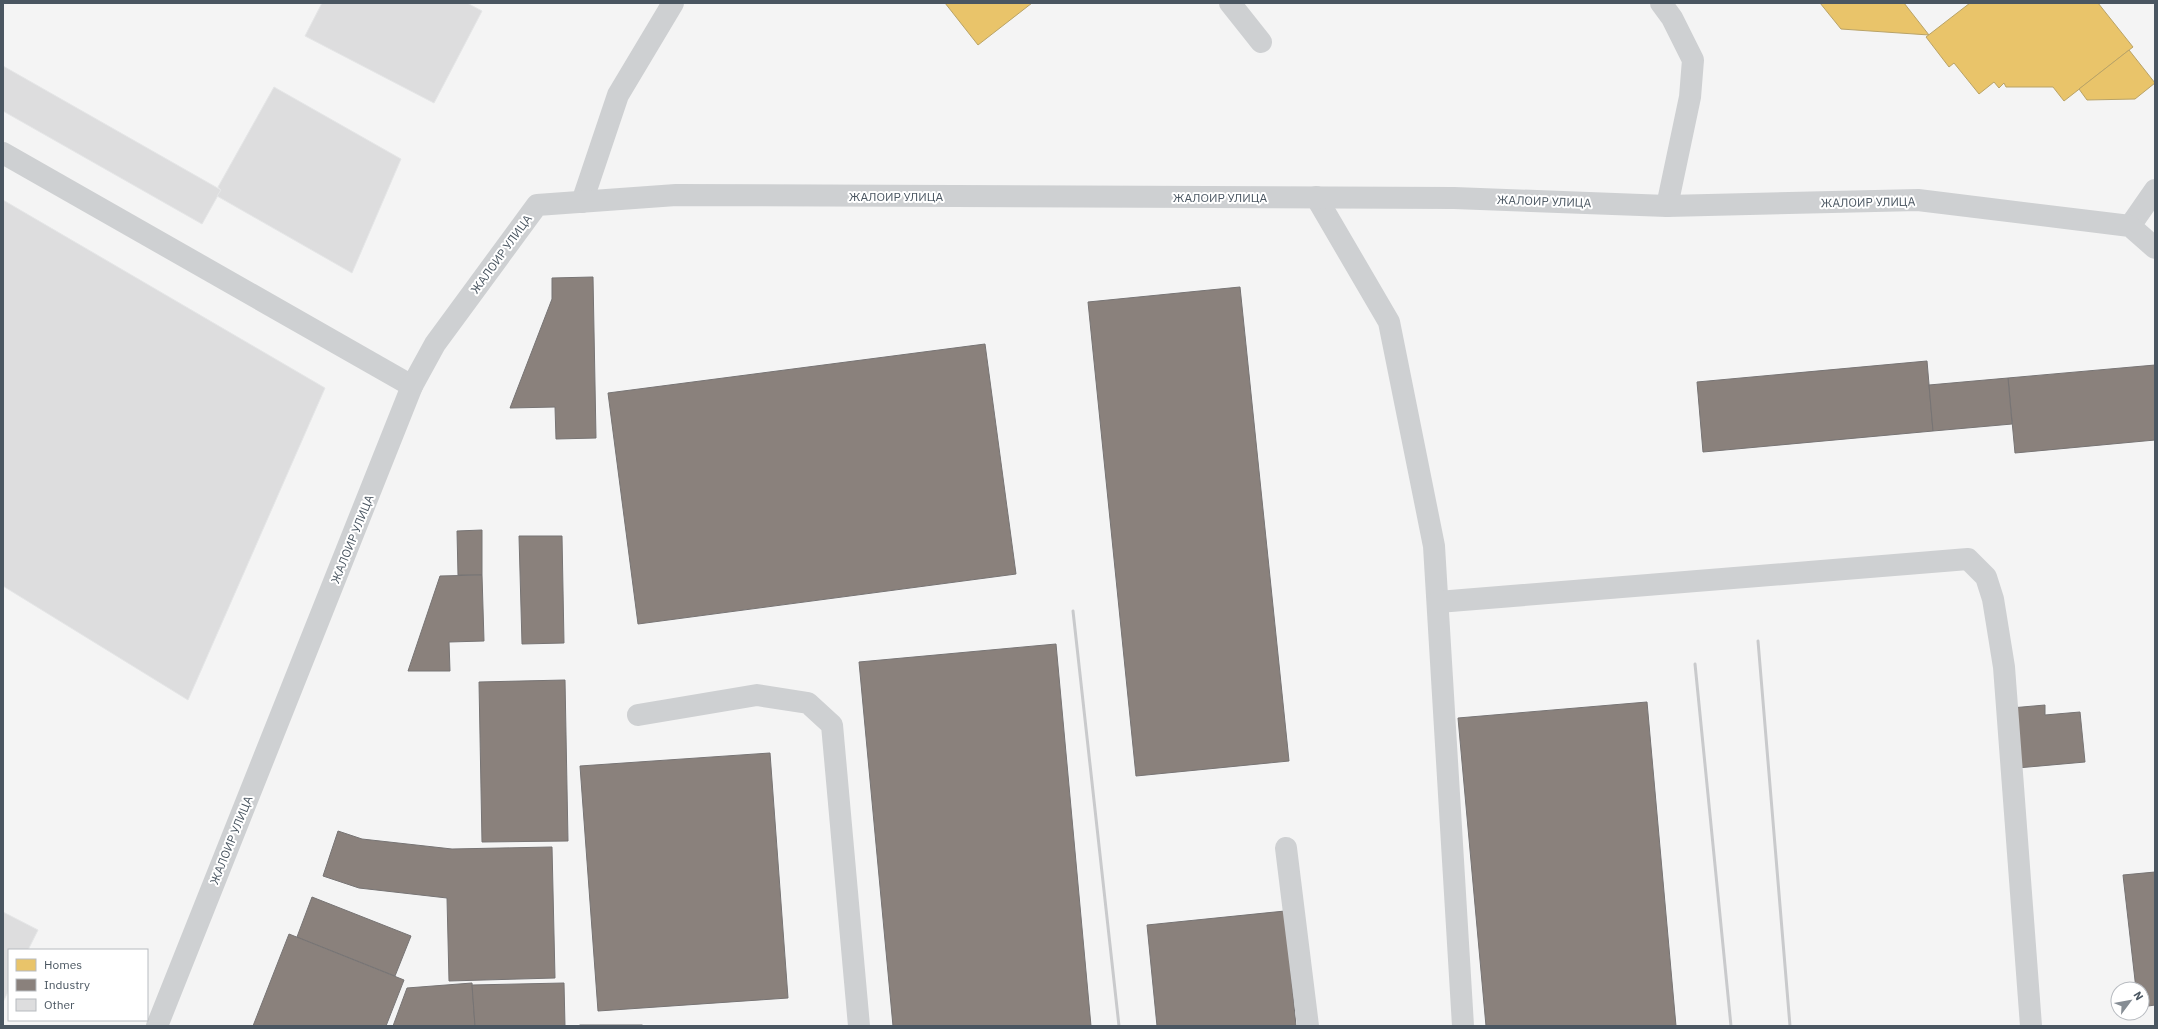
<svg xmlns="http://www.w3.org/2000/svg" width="2158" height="1029" viewBox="0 0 2158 1029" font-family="'IBM Plex Sans',sans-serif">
	<rect width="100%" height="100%" fill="#f4f4f4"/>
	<g fill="#e9c46a" stroke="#b9a367">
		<path d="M945,3H1032L978,45Z"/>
		<path d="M1820,3H1904L1929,35L1841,29Z"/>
		<path d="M1970,3H2098L2133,47L2064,101L2053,87H2006L2004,83L1999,88L1994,82L1979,94L1954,63L1949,67L1926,37Z"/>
		<path d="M2129,50L2155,83L2135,99L2087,100L2079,89Z"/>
	</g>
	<g fill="#8a817c" stroke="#777474">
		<path d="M593,277L596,438L556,439L555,407L510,408L552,299V278Z"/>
		<path d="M1240,287L1289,761L1136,776L1088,302Z"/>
		<path d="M985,344L1016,574L638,624L608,393Z"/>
		<path d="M1927,361L1933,431L1703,452L1697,382Z"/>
		<path d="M2155,365V440L2015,453L2008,378Z"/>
		<path d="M2008,378L2012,424L1933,431L1929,385Z"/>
		<path d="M482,530V575H458L457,531Z"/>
		<path d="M519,536H562L564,643L522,644Z"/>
		<path d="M482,575L484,641L449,642L450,671H408L440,576Z"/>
		<path d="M1056,644L1091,1026H893L859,662Z"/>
		<path d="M565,680L568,841L482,842L479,682Z"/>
		<path d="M1647,702L1676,1026H1486L1458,718Z"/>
		<path d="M2045,705V715L2080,712L2085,762L2017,768L2011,708Z"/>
		<path d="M770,753L788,998L598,1011L580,766Z"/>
		<path d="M338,831L362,839L452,849L552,847L555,978L449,981L447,898L359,888L323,876Z"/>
		<path d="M2155,872V1005L2142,1007V989H2136L2123,875Z"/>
		<path d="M312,897L411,936L395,976L297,937Z"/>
		<path d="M1285,911L1296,1026H1157L1147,925Z"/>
		<path d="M289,934L404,980L386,1026H253Z"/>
		<path d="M472,983L475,1026H393L407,988Z"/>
		<path d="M564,983L565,1026H475L472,985Z"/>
		<rect x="580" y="1025" width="62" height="1"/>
	</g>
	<g fill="#ddddde" stroke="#e5e6e7">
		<path d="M322,3H467L482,11L434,103L305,36Z"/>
		<path d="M3,66L221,190L202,224L3,111Z"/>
		<path d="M274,87L401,159L352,273L217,196L221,190L218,187Z"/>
		<path d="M3,200L325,388L188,700L3,586Z"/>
		<path d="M3,912L38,930L28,950H9V990L3,1002Z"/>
	</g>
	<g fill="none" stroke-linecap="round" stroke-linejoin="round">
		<g stroke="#ced0d2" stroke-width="22">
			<path d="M1230,3L1261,42"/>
			<path d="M1661,3L1672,18L1693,60L1690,97L1667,206"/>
			<path d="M3,153L412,386"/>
			<path d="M1316,197L1389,322L1434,546L1463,1026"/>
			<path d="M582,202L618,95L673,3"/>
			<path d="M2130,226L2155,190"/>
			<path d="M1438,602L1968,559L1986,577L1993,599L2004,667L2031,1026"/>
			<path d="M638,715L757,695L808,703L832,725L859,1026"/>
			<path d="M1286,848L1308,1026"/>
			<path d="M157,1026L412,386L435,344L537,205L676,195L1454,198L1667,206L1918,200L2130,226L2155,248"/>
		</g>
		<g stroke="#c9cacc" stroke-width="3">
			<path d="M1073,611L1119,1026"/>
			<path d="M1758,641L1790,1026"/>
			<path d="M1695,664L1731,1026"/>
		</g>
	</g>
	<g text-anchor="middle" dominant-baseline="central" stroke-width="4" stroke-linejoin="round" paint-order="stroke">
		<g font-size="12" fill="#4a5661" stroke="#fff">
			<text x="896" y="196">ЖАЛОИР УЛИЦА</text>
			<text x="1220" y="197">ЖАЛОИР УЛИЦА</text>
			<text transform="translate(1544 201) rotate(2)">ЖАЛОИР УЛИЦА</text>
			<text transform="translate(1868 202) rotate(-1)">ЖАЛОИР УЛИЦА</text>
			<text transform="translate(501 254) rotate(-54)">ЖАЛОИР УЛИЦА</text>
			<text transform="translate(352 539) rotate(-68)">ЖАЛОИР УЛИЦА</text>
			<text transform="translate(231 840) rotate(-68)">ЖАЛОИР УЛИЦА</text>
		</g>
	</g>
	<rect width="2158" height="1029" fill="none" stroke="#4a5661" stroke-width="8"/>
	<rect x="8" y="949" width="140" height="72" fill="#ffffff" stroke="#b7bbc0"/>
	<rect x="16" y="959" width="20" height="12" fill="#e9c46a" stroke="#b7bbc0"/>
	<text x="44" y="969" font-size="12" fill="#4a5661">Homes</text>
	<rect x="16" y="979" width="20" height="12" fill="#8a817c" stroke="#b7bbc0"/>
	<text x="44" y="989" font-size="12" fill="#4a5661">Industry</text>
	<rect x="16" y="999" width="20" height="12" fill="#ddddde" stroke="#b7bbc0"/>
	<text x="44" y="1009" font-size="12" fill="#4a5661">Other</text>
	<g transform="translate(2130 1001) rotate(58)"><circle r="19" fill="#ffffff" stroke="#b7bbc0"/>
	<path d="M0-3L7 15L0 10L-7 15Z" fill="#868d94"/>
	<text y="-6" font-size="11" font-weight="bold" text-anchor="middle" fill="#4a5661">N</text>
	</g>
</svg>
